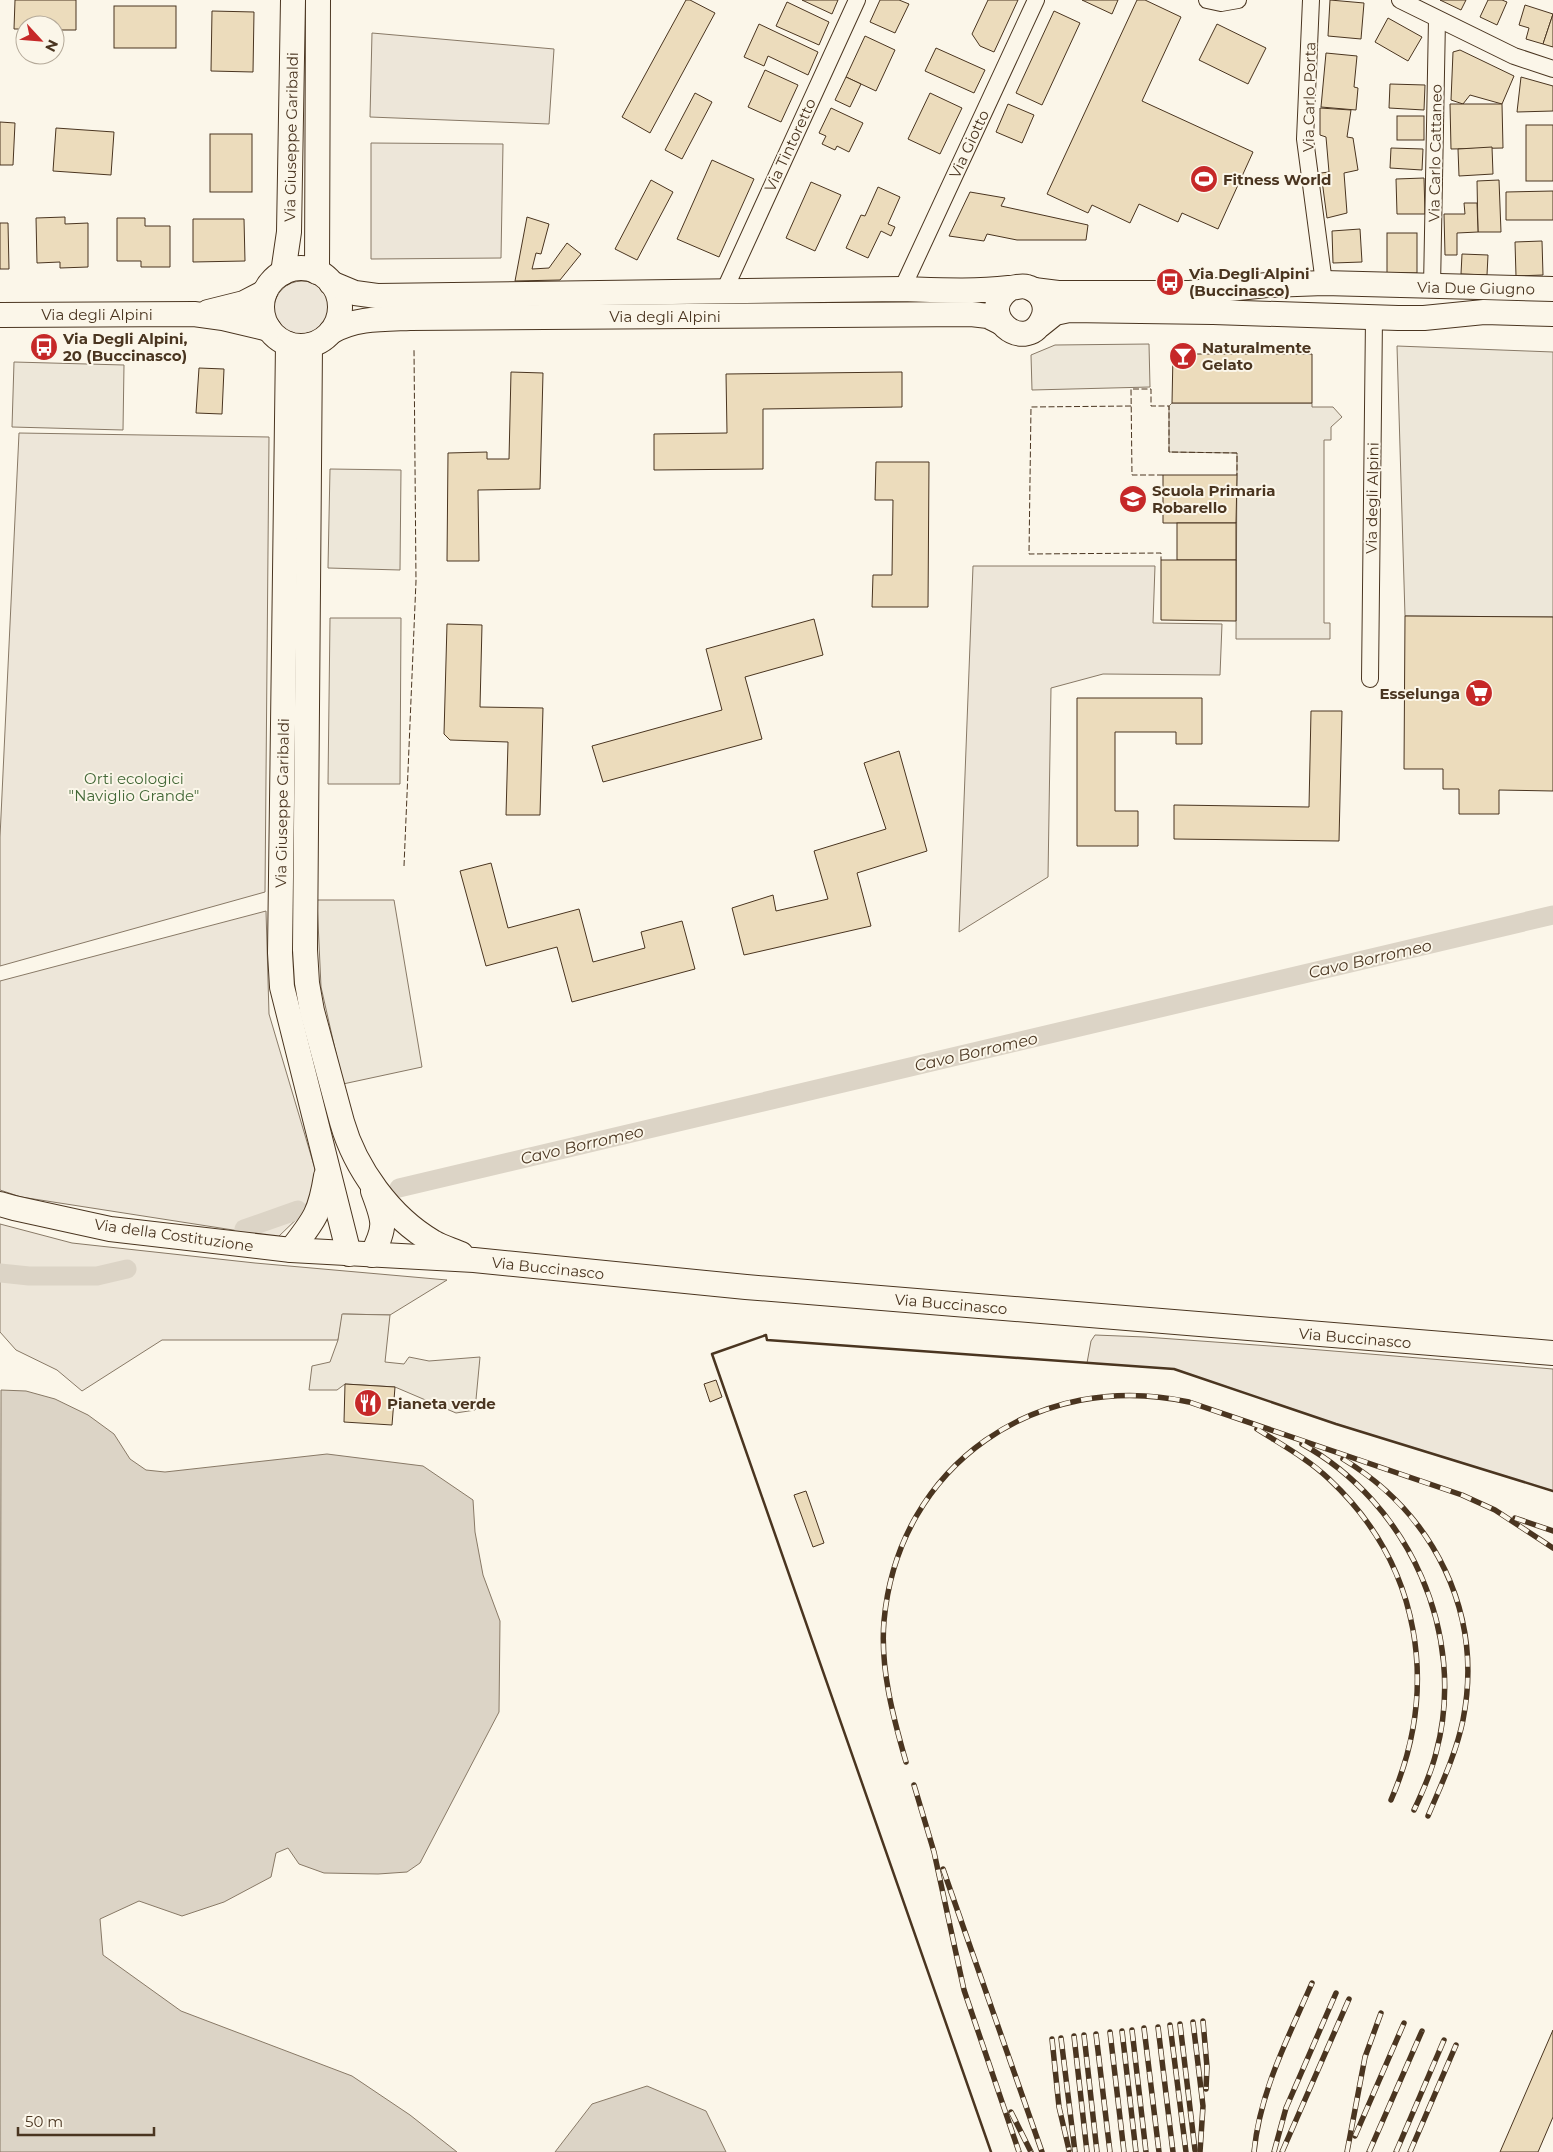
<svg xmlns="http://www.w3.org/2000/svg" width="1553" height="2152" viewBox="0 0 1553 2152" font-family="Montserrat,sans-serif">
	<rect width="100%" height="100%" fill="#fbf6e9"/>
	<g fill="#ede6d9" stroke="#887966">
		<path d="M372,33L554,49L549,124L370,117Z"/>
		<path d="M371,143L503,144L501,258L371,259Z"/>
		<circle cx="302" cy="309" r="28"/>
		<path d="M19,433L269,437L265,892L0,966V837Z"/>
		<path d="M973,566H1155L1153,623L1222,624L1220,675L1103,674L1051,688L1048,877L959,932Z"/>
		<path d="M266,911L269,1014L318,1179L305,1211L278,1237L21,1197L0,1190V981Z"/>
		<path d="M0,1224L72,1243L255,1263L447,1280L390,1315L343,1314L338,1340H162L82,1391L57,1370L16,1350L0,1332Z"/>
		<path d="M1095,1335L1145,1337L1284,1347L1553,1369V1491L1336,1424L1174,1369L1087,1363L1091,1341Z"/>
	</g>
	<g fill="#ede7d9" stroke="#887966">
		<path d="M1149,344L1150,387L1032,390L1031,355L1055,345Z"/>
		<path d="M1397,346L1553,352V617L1405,616Z"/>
		<path d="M14,362L124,365L123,430L12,427Z"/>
		<path d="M1172,403H1312V407H1333L1342,417L1331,427V440H1324V623H1330V639H1236L1237,453L1169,452V406Z"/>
		<path d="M330,469L401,470L400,570L328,568Z"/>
		<path d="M330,618H401L400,784H328Z"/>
		<path d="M317,900H394L422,1067L343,1084L321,987Z"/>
		<path d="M342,1314L390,1315L385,1362L404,1364L409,1357L429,1361L480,1357L475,1410L456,1413L395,1387L345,1384L337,1390H309L312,1366L330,1362L338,1340Z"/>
	</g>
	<g fill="#dcd4c6" stroke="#887966">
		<path d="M1,1390L26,1391L55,1399L88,1415L114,1434L130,1459L146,1470L165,1472L327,1454L423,1466L473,1500L475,1532L483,1575L500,1621L499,1712L420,1863L407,1872L378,1874L324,1873L299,1864L288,1848L276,1853L271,1877L224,1902L182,1916L139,1901L100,1919L103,1955L181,2011L352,2076L410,2115L457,2152H0Z"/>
		<path d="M647,2086L706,2111L726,2152H555L592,2104Z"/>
	</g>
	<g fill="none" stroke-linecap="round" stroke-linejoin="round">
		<g stroke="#dcd4c6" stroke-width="19">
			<path d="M399,1188L1553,915"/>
			<path d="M244,1229L298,1210"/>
			<path d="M0,1273L29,1276H97L127,1269"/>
		</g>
	</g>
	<g fill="#ecdcbc" stroke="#4a3520">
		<path d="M15,0H76V30H55V25H25V29H14Z"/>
		<path d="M686,0H690L715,13L650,133L622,117Z"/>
		<path d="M802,0H838L832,14Z"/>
		<path d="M880,0H899L909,4L895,33L870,22Z"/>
		<path d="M988,0H1018L994,52L980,46L972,34Z"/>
		<path d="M1082,0H1118L1112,14Z"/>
		<path d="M1137,0H1145L1181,17L1142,101L1253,152L1218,229L1182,213L1178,222L1139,204L1130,223L1092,205L1088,213L1047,194Z"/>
		<path d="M1330,0L1364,3L1361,39L1328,36Z"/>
		<path d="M1440,0H1466L1461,10Z"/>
		<path d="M1488,0H1502L1507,2L1497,25L1480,17Z"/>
		<path d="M787,2L829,22L819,45L776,26Z"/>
		<path d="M1525,5L1553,14L1543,44L1526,39L1529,28L1519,25Z"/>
		<rect x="114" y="6" width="62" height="42"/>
		<path d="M212,11L254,12L253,72L211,71Z"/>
		<path d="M1054,11L1080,23L1042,105L1016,93Z"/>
		<path d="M1553,14V47L1543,44Z"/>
		<path d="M1388,18L1422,37L1408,61L1375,42Z"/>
		<path d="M759,24L818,52L808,75L768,56L764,66L744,57Z"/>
		<path d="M1217,24L1266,48L1248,84L1199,60Z"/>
		<path d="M865,36L895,50L876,91L846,77Z"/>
		<path d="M936,48L985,70L974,93L925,71Z"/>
		<path d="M1460,50L1514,76L1502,104L1470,95L1463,104L1451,100L1453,52Z"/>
		<path d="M1326,53L1357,56L1354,87L1358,88L1356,110L1321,107Z"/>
		<path d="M765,70L798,85L781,122L748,107Z"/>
		<path d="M846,77L861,84L850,107L835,100Z"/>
		<path d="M1521,77L1553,86V111L1517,112Z"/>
		<path d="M1390,84L1425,85L1424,110L1389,108Z"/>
		<path d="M695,93L712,102L682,159L665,150Z"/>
		<path d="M930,93L962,108L940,154L908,139Z"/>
		<path d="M1008,104L1034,115L1022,143L996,132Z"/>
		<path d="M1450,104H1502L1503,148L1451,149Z"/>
		<path d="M831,108L863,123L849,152L837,146L835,150L822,144L826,136L819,133Z"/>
		<path d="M1320,108L1351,110L1347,137L1353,138L1358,170L1344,173L1347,213L1327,218L1321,173L1329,172L1326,137L1320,135Z"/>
		<rect x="1397" y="116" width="27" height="24"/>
		<path d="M0,122L15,123L13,165H0Z"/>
		<rect x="1526" y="125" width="27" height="56"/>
		<path d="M56,128L114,132L111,175L53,171Z"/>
		<rect x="210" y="134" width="42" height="58"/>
		<path d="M1492,147L1493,174L1459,176L1458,149Z"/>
		<path d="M1391,148L1423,149L1422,170L1390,168Z"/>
		<path d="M712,160L754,179L719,257L677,239Z"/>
		<path d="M1424,178L1425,214H1397L1396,179Z"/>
		<path d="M651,180L673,192L637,260L615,249Z"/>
		<path d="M1499,180L1501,232H1478L1477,181Z"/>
		<path d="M811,182L841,195L815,251L786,238Z"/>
		<path d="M878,187L900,197L888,224L895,227L891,236L881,231L868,258L846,248L861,215L865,216Z"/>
		<path d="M1553,191V220H1506V192Z"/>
		<path d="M970,192L1005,198L1001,206L1088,225L1086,240H1017L987,234L984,241L949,236Z"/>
		<path d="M1464,203H1477L1478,232L1457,233V255H1445L1444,214H1465Z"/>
		<path d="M65,217V224L88,223V267L60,268V262L37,263L36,218Z"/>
		<path d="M527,217L549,224L541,254L536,253L532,269L549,268L567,243L581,254L560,280L515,281Z"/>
		<path d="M117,218H145V226H170V267H141V261H117Z"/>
		<path d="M193,219H244L245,261L193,262Z"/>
		<path d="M0,223H8L9,269H0Z"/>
		<path d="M1360,229L1362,262L1333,263L1332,231Z"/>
		<rect x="1387" y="233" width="30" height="40"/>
		<path d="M1542,241L1543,275L1516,276L1515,242Z"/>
		<path d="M1462,254L1488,255L1487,275L1461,274Z"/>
		<path d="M1173,354H1312V403H1172Z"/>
		<path d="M199,368L224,369L222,414L196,413Z"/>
		<path d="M511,372L543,373L540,489L478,490L479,561H447L448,453L487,452V459H509Z"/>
		<path d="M902,372V407L763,409V469L654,470V434L727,433L726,374Z"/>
		<path d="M876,462H929L928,607H872L873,575H892L893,500H875Z"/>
		<path d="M1163,475H1237L1236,523H1163Z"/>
		<rect x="1177" y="523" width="59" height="37"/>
		<path d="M1161,560H1236V621L1161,620Z"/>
		<path d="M1405,616L1553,617V791L1499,790V814H1459V789H1443V769H1404Z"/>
		<path d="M814,619L823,655L745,677L762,739L603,782L592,746L722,710L706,649Z"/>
		<path d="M447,624L482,625L480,707L543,708L540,815H506L508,742L450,740L444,734Z"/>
		<path d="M1077,698H1202V744H1176V732H1115V811H1138V846H1077Z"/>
		<path d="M1311,711H1342L1339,841L1174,839V805L1309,807Z"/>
		<path d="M899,751L927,851L857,873L871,926L744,955L732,908L773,895L776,911L828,899L814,851L886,829L864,763Z"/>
		<path d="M491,863L508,928L579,909L593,962L645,948L641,932L682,921L695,969L572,1002L557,947L486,966L460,871Z"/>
		<path d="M716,1380L722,1397L710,1402L704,1384Z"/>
		<path d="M345,1384L395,1387L392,1425L344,1422Z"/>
		<path d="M806,1491L824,1543L813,1547L794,1495Z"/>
		<path d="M1553,2030V2117L1538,2152H1500Z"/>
	</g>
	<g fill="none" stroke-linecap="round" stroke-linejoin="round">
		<g stroke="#4a3520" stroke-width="18">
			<g id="street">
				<path d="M1207,0L1221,3L1238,0"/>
				<path d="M1311,0L1305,139L1324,283"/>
				<path d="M1400,0L1514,56L1553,69"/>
				<path d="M1432,287L1437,19"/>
				<path d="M902,289L1036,0"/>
				<path d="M724,291L857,0"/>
				<path d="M1370,679L1374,318"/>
			</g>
		</g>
		<g stroke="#4a3520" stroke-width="26">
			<g id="secondary">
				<circle cx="301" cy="307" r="39"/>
				<path d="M317,272L318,0"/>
				<path d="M283,273L289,232L293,0"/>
				<path d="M331,283L355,293L377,296L902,289C937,290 973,292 1009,288C1015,288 1021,285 1027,287C1042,291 1049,307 1042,320C1025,356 972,313 1011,288"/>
				<path d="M1034,290L1058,293H1190L1267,285L1324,283L1553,289"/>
				<path d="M208,312L244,303L265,292"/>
				<path d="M0,315L194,314L223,318L269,329"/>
				<path d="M1040,325L1055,313L1069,310L1213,312L1398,318H1424L1484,312L1553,314"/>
				<path d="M331,332C355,318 382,319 410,318L971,314L988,316L1000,322"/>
				<path d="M288,344L280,953L282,987L349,1254"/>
				<path d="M310,345L305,950L307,983L312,1011L342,1122C355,1168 390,1217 433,1242C441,1247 452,1250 461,1254"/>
				<path d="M0,1204L14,1208L110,1229L291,1250L474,1260L746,1287L1553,1353"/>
				<path d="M291,1250C314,1220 320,1214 326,1176"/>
				<path d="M372,1255C387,1225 384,1221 373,1191"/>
			</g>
		</g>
		<use href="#street" stroke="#fbf6e9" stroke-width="16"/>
		<use href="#secondary" stroke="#fbf6e9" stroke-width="24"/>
		<g stroke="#4a3520" stroke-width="5.5">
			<g id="rail">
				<path d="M1257,1429C1282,1445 1308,1459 1329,1479C1421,1565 1440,1687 1391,1800"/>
				<path d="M1302,1444C1409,1503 1468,1634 1436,1753C1431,1773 1423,1791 1414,1810"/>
				<path d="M1343,1459C1434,1514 1484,1613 1463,1720C1456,1754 1441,1785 1428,1816"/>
				<path d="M1515,1518L1553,1531"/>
				<path d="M906,1762C893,1717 880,1668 884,1621C898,1464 1039,1369 1189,1402L1462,1495L1495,1510L1553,1548"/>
				<path d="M914,1785L934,1852L964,1990L1019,2152"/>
				<path d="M943,1869L1042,2152"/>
				<path d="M1203,2021L1207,2067L1206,2089"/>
				<path d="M1193,2022L1203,2106L1200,2152"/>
				<path d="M1180,2024L1195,2150"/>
				<path d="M1170,2025L1186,2152"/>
				<path d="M1158,2027L1173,2152"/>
				<path d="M1144,2028L1159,2152"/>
				<path d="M1132,2030L1146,2152"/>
				<path d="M1122,2031L1136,2152"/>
				<path d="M1110,2032L1124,2152"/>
				<path d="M1096,2034L1110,2152"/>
				<path d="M1084,2035L1097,2152"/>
				<path d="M1074,2036L1087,2152"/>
				<path d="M1061,2038L1075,2152"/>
				<path d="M1052,2039L1059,2107L1069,2150"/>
				<path d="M1011,2112L1031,2152"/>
				<path d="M1355,2136L1404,2023"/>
				<path d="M1254,2152C1260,2091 1288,2038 1312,1983"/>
				<path d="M1274,2152L1286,2108L1336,1993"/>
				<path d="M1282,2152L1349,1999"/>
				<path d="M1347,2152L1365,2057L1381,2013"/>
				<path d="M1369,2152L1422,2031"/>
				<path d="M1396,2152L1444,2040"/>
				<path d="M1410,2152L1456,2045"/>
			</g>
		</g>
		<use href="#rail" stroke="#fbf6e9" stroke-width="4" stroke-dasharray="11" stroke-linecap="butt"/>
		<g stroke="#4a3520" stroke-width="1" stroke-dasharray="6 2.5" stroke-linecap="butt">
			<path d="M1131,406L1031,407L1029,554L1161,553V560"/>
			<path d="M1163,475H1132L1131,389H1151V406H1169V452L1237,453V475"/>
			<path d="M404,866L416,581L414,349"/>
		</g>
		<path stroke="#4a3520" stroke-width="2.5" d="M991,2152L712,1354L766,1335L767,1340L1174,1369L1336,1424L1553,1491"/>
	</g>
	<defs>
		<g id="stadium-disc" transform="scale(1.4375)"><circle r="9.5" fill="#c62828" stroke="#fbf6e9"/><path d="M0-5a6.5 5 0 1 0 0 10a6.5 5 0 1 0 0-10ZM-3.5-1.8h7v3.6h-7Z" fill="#fff"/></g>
		<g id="bus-disc" transform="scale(1.4375)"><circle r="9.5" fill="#c62828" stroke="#fbf6e9"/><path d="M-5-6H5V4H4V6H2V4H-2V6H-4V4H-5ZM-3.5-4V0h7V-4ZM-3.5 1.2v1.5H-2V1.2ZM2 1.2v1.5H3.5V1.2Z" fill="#fff"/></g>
		<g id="bar-disc" transform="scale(1.4375)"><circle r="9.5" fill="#c62828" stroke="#fbf6e9"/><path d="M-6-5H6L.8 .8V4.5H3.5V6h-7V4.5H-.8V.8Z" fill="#fff"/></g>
		<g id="school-disc" transform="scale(1.4375)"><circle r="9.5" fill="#c62828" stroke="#fbf6e9"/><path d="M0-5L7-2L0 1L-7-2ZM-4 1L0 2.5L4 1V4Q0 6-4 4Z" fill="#fff"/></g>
		<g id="supermarket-disc" transform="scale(1.4375)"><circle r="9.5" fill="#c62828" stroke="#fbf6e9"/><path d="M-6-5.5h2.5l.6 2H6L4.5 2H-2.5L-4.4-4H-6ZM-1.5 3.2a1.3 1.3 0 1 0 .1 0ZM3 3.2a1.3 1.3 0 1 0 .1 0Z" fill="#fff"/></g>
		<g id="restaurant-disc" transform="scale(1.4375)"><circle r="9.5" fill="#c62828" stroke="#fbf6e9"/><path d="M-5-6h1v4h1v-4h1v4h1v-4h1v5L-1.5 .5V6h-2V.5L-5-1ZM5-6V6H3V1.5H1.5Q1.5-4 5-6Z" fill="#fff"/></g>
	</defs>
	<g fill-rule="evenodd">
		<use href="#stadium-disc" x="1204" y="179"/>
		<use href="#bus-disc" x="1170" y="282"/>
		<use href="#bus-disc" x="44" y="347"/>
		<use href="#bar-disc" x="1183" y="356"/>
		<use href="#school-disc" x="1133" y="499"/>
		<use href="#supermarket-disc" x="1479" y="693"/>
		<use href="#restaurant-disc" x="368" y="1403"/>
	</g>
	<g text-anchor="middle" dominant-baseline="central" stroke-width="4" stroke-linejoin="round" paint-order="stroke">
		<g font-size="15" fill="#4a3520" stroke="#fbf6e9">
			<text transform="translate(1309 97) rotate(-89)">Via Carlo Porta</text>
			<text transform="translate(291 137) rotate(-89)">Via Giuseppe Garibaldi</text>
			<text transform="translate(969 144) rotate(-65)">Via Giotto</text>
			<text transform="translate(790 145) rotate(-65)">Via Tintoretto</text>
			<text transform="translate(1435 153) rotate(-89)">Via Carlo Cattaneo</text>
			<text transform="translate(1476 288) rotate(1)">Via Due Giugno</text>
			<text x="97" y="314">Via degli Alpini</text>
			<text x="665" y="316">Via degli Alpini</text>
			<text transform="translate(1372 498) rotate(-89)">Via degli Alpini</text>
			<text transform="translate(282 803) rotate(-89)">Via Giuseppe Garibaldi</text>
			<text transform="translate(174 1235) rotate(8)">Via della Costituzione</text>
			<text transform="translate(548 1268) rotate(6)">Via Buccinasco</text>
			<text transform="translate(951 1304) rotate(5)">Via Buccinasco</text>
			<text transform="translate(1355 1338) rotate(5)">Via Buccinasco</text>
		</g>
		<g font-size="15" font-weight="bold" fill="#4a3520" stroke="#fbf6e9" text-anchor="start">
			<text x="1223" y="179">Fitness World</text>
			<text x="1189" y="273">Via Degli Alpini<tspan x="1189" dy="17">(Buccinasco)</tspan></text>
			<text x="63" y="338">Via Degli Alpini,<tspan x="63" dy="17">20 (Buccinasco)</tspan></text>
			<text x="1202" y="347">Naturalmente<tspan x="1202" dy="17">Gelato</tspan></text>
			<text x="1152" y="490">Scuola Primaria<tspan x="1152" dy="17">Robarello</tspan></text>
			<text x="1460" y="693" text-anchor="end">Esselunga</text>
			<text x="387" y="1403">Pianeta verde</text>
		</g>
		<g font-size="15" fill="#436837" stroke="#fbf6e9">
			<text x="134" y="778">Orti ecologici<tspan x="134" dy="17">"Naviglio Grande"</tspan></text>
		</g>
		<g font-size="16" font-style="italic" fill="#4a3520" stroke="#fbf6e9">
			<text transform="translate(1370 959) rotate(-13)">Cavo Borromeo</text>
			<text transform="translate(976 1052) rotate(-13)">Cavo Borromeo</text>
			<text transform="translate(582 1145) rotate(-13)">Cavo Borromeo</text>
		</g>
	</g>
	<g transform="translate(40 40) rotate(116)"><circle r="24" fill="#fbf6e9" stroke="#b4a999"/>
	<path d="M0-4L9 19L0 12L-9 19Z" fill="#c62828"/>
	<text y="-8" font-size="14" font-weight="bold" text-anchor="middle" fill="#4a3520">N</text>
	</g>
	<path d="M18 2127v8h136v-8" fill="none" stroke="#4a3520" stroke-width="2.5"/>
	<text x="25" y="2127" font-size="15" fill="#4a3520" stroke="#fbf6e9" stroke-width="4" paint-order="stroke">50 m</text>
</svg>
